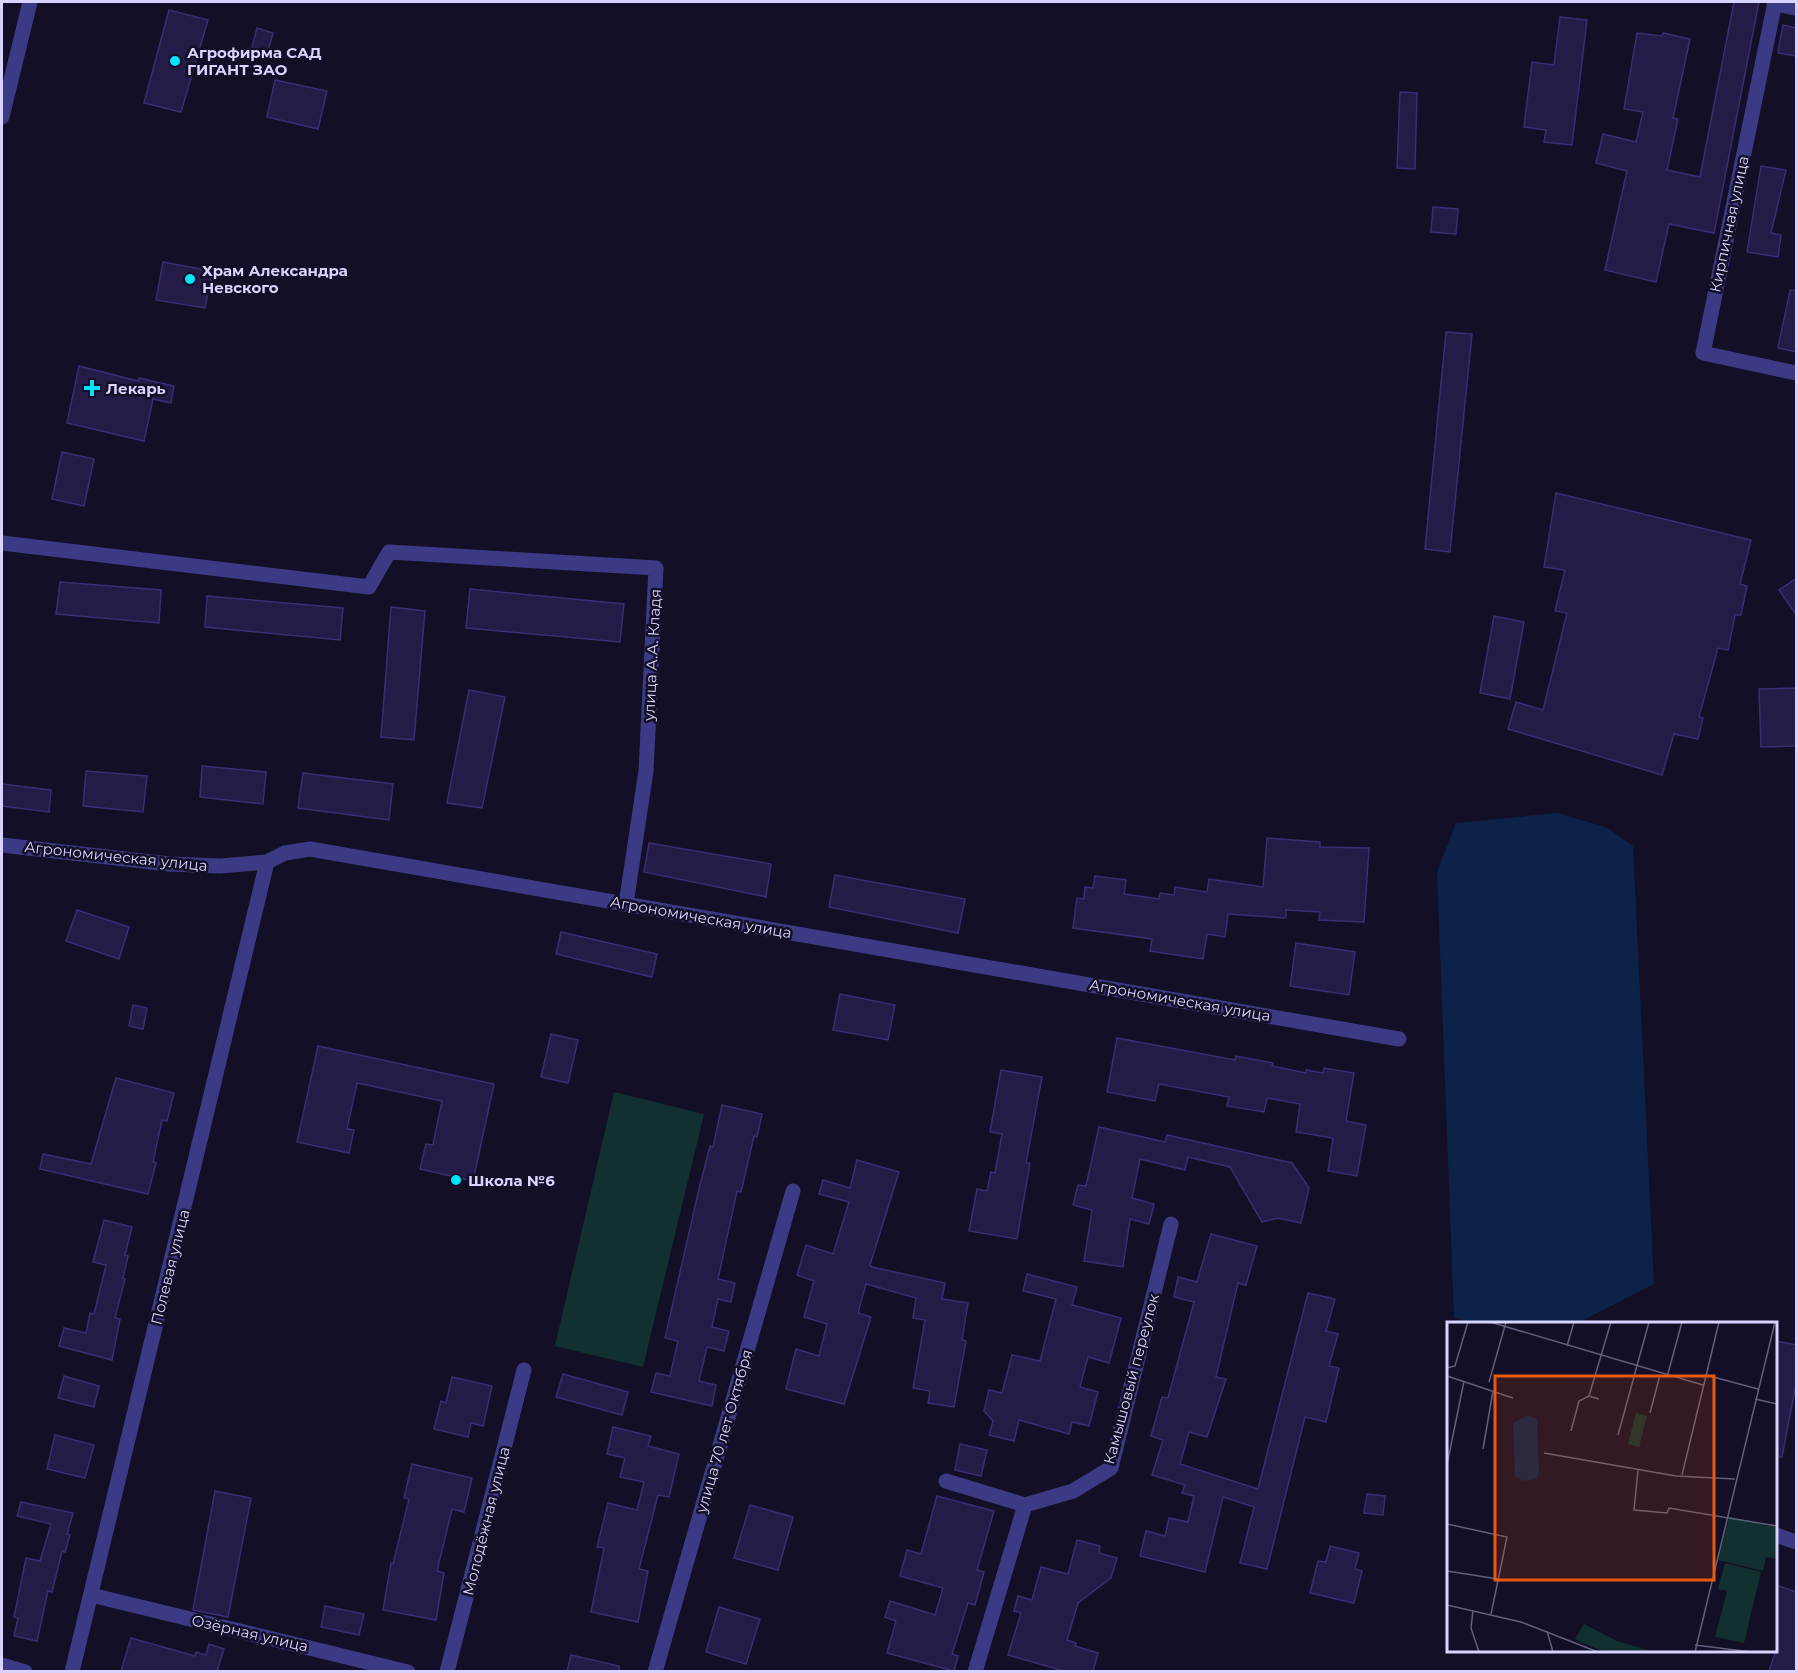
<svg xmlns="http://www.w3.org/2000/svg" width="1798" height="1673" viewBox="0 0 1798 1673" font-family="Montserrat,sans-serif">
	<rect width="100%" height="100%" fill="#130f26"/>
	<path fill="#12302f" d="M614,1092L704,1114L643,1367L555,1346Z"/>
	<path fill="#0c2248" d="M1558,813L1608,828L1633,846L1654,1284L1578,1323H1469L1454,1317L1437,872L1456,823Z"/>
	<g fill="#241b47" stroke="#3b2d73" stroke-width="1.5">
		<path d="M1734,2H1759L1714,233L1669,224L1656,282L1605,270L1627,171L1596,163L1603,134L1636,142L1643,112L1624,109L1637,33L1662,36L1663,33L1690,39L1673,118L1678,119L1667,170L1700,177Z"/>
		<path d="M169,10L208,20L181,112L144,103Z"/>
		<path d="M1560,17L1587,20L1572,145L1544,142L1546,130L1524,127L1532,62L1554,65Z"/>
		<path d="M1783,25L1797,28V56L1778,53Z"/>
		<path d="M257,28L273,33L268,51L252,47Z"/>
		<path d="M275,80L327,91L318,129L267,117Z"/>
		<path d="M1400,92L1417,93L1415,169L1397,168Z"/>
		<path d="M1761,166L1786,170L1771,233L1781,235L1778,257L1747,252Z"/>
		<path d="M1433,207L1458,209L1456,234L1431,232Z"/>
		<path d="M163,262L212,271L205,308L156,300Z"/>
		<path d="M1790,290L1797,291V352L1778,348Z"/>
		<path d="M1446,332L1472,334L1450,552L1425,549Z"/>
		<path d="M79,366L138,381L139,378L174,386L171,403L153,399L144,441L67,423Z"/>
		<path d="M62,452L94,459L84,506L52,499Z"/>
		<path d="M1556,493L1751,540L1740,584L1747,586L1741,615H1735L1728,650L1718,648L1699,717L1703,718L1698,739L1674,734L1662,775L1508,729L1516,702L1543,710L1567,613L1555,611L1565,570L1544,567Z"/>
		<path d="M1797,578V616L1779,590Z"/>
		<path d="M60,582L161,590L159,623L56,614Z"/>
		<path d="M470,589L624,604L620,642L466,628Z"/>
		<path d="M207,596L343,608L340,640L205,627Z"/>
		<path d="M391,607L425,611L414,740L381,737Z"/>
		<path d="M1494,616L1524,622L1510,699L1480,693Z"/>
		<path d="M1797,688V746L1761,747L1759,689Z"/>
		<path d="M469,690L505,697L482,808L447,803Z"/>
		<path d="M202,766L266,772L263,804L200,797Z"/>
		<path d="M86,771L147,776L143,812L83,806Z"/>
		<path d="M303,773L393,784L389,820L298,808Z"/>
		<path d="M2,784L51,790L49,812L2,806Z"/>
		<path d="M1267,838L1320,842V847L1369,848L1364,922L1319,920L1320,912L1286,910V918L1228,914L1225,937L1207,934L1203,959L1150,951L1152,939L1073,928L1077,898L1084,899L1085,887L1093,888L1095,876L1126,880L1124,894L1159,899L1160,893L1174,895L1175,887L1207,892L1209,879L1263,887Z"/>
		<path d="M649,843L771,864L766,897L644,872Z"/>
		<path d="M835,875L965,899L958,933L829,907Z"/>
		<path d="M77,910L129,927L119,959L66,941Z"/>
		<path d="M561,932L657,954L652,977L556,954Z"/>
		<path d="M1296,943L1355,952L1349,995L1290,986Z"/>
		<path d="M840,994L895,1005L888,1040L833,1030Z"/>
		<path d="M133,1005L147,1008L143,1029L129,1026Z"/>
		<path d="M551,1034L578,1040L568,1083L541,1077Z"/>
		<path d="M1117,1038L1235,1060L1236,1056L1273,1063L1272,1066L1306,1073V1070L1323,1073L1324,1068L1354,1073L1346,1121L1366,1125L1357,1176L1328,1171L1333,1138L1296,1132L1300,1104L1267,1098L1264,1112L1227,1106L1229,1097L1159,1084L1155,1101L1107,1092Z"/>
		<path d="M318,1046L494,1084L473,1181L420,1169L426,1144L433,1145L442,1101L357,1083L347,1129L354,1130L349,1153L297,1142Z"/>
		<path d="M1001,1070L1042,1077L1026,1163H1030L1017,1239L969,1231L977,1189L987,1191L991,1172L995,1173L1002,1134L990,1132Z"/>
		<path d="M116,1078L174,1093L167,1121L162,1120L153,1162L156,1163L148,1194L40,1169L43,1154L91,1164Z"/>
		<path d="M722,1105L762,1114L757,1137L754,1136L741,1192L737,1191L718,1279L735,1283L731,1302L718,1299L712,1327L729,1331L724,1351L707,1347L699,1381L716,1385L712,1406L651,1392L656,1373L670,1376L678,1341L665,1338L699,1189L710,1146L713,1147Z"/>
		<path d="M1099,1127L1165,1142L1167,1135L1292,1163L1309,1188L1301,1223L1278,1218L1262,1222L1230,1167L1188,1157L1185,1170L1140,1159L1132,1198L1154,1204L1149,1224L1130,1219L1123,1267L1084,1261L1092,1210L1073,1205L1078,1185L1086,1186Z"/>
		<path d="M857,1160L899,1172L870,1265L872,1267L945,1283L942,1299L968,1303L962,1340L966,1341L954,1407L928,1403L930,1391L913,1388L925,1320L913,1318L916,1298L866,1284L858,1313L871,1317L844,1404L786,1389L796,1349L819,1356L827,1324L804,1317L814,1281L797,1275L806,1245L833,1254L849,1202L819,1194L823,1180L850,1188Z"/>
		<path d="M104,1220L132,1227L125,1255L128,1256L123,1278L125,1279L115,1318L120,1319L112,1360L59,1346L64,1328L86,1333L90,1313L94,1314L106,1265L93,1262Z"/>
		<path d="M1211,1234L1257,1246L1246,1285L1238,1283L1216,1377L1226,1379L1207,1437L1189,1432L1180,1464L1258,1489L1308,1293L1335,1299L1326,1331L1338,1334L1329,1366L1339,1368L1326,1422L1305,1417L1267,1569L1240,1563L1254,1507L1223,1497L1205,1572L1140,1556L1146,1531L1165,1536L1169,1518L1188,1522L1194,1496L1182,1493L1185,1485L1152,1475L1163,1440L1151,1436L1162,1397L1168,1398L1194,1302L1174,1297L1178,1277L1197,1282Z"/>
		<path d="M1027,1274L1077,1287L1072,1305L1121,1318L1109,1363L1088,1357L1080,1387L1098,1392L1089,1426L1072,1422L1069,1434L1019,1420L1014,1441L989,1435L993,1421L984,1411L989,1390L1002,1393L1012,1355L1040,1361L1056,1299L1023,1291Z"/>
		<path d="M1776,1341L1797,1345V1379L1782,1457H1776Z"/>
		<path d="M563,1374L628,1392L622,1415L556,1397Z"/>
		<path d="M64,1376L99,1386L94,1407L58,1398Z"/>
		<path d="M452,1377L492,1386L483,1426L471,1423L468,1437L434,1429L441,1401L446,1403Z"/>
		<path d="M613,1427L651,1436L648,1446L679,1454L669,1497L658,1495L639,1569L648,1571L638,1622L591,1612L604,1548L597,1547L608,1503L637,1510L644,1482L620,1477L625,1458L607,1454Z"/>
		<path d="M55,1435L94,1445L85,1478L47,1469Z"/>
		<path d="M960,1444L987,1450L981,1476L955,1470Z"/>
		<path d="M412,1464L472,1478L464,1512L452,1509L437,1571L444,1573L436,1620L383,1610L391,1563L393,1564L409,1499L404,1498Z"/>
		<path d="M215,1491L251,1498L228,1617L193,1610Z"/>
		<path d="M1367,1494L1385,1496L1383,1515L1364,1513Z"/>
		<path d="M937,1496L994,1511L977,1570L984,1572L975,1605L968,1603L952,1654L958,1656L954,1671L887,1653L896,1621L885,1617L890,1601L935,1615L943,1588L900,1576L907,1550L921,1554Z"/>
		<path d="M21,1502L73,1513L67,1534L70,1535L65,1552L62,1551L52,1592L48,1591L37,1641L14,1636L18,1618L14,1617L26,1558L40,1561L51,1524L17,1516Z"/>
		<path d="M750,1505L793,1517L778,1570L734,1558Z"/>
		<path d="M1077,1540L1100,1546L1099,1553L1117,1558L1111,1578L1078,1603L1067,1640L1076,1643L1075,1646L1098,1653L1093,1671H1064L1008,1655L1021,1613L1014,1611L1018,1596L1032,1600L1041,1567L1068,1574Z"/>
		<path d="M1330,1546L1359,1553L1355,1569L1362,1571L1354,1603L1310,1593L1318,1561L1326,1562Z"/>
		<path d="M1776,1585L1797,1592V1671H1769L1776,1650Z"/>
		<path d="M325,1606L364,1614L359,1635L321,1627Z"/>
		<path d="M719,1607L760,1619L746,1664L706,1652Z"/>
		<path d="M131,1638L195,1656L196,1652L206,1655L209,1644L224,1649L217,1671H121Z"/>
		<path d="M571,1655L619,1666V1671H567Z"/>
	</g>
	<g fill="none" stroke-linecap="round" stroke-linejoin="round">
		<g stroke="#3d3a85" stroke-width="15">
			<path d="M1775,2L1703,353L1796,373"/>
			<path d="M1774,4L1796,8"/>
			<path d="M2,117L30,2"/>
			<path d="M2,543L369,587L389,552L656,568L646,771L626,904"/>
			<path d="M2,845L169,864L220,866L267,862L285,853L310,849L1399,1039"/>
			<path d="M946,1481L1025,1505L1073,1491L1111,1468L1171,1224"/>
			<path d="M1776,1535L1796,1542"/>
			<path d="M91,1595L408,1672"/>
			<path d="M2,1665L25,1672"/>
			<path d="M72,1672L267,862"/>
			<path d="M447,1672L524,1370"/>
			<path d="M655,1672L793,1191"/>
			<path d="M975,1672L1025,1505"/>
		</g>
	</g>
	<g fill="#00e5ff" stroke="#130f26" stroke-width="2">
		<circle cx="175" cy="61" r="6"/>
		<circle cx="190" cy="279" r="6"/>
		<path d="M89 379h6v6h6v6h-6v6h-6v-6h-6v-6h6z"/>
		<circle cx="456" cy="1180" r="6"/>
	</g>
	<g text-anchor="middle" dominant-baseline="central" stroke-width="5" stroke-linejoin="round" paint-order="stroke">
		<g font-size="15" font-weight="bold" fill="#d9d4ff" stroke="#130f26" text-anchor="start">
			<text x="187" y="52">Агрофирма САД<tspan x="187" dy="17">ГИГАНТ ЗАО</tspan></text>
			<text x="202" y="270">Храм Александра<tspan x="202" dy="17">Невского</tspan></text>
			<text x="106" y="388">Лекарь</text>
			<text x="468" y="1180">Школа №6</text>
		</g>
		<g font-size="15" fill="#d9d4ff" stroke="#130f26">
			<text transform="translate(1729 224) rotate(-78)">Кирпичная улица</text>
			<text transform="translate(652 655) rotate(-87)">улица А.А. Кладя</text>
			<text transform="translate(116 856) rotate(6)">Агрономическая улица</text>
			<text transform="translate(701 917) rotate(10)">Агрономическая улица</text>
			<text transform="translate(1180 1000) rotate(10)">Агрономическая улица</text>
			<text transform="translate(170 1267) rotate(-76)">Полевая улица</text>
			<text transform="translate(1131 1379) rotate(-75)">Камышовый переулок</text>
			<text transform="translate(724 1431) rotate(-74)">улица 70 лет Октября</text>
			<text transform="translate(486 1521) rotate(-76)">Молодёжная улица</text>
			<text transform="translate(250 1633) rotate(13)">Озёрная улица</text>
		</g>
	</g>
	<g transform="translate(1447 1322)">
		<rect width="330" height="330" fill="#130f26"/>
		<path d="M189,91L200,94L192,125L181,122ZM282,195L330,205V237L319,235L316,249L271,238ZM278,241L314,250L297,321L268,315L280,269L271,267ZM137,302L170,319L207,330H158L134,320L128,317Z" fill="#12302f"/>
		<path d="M81,93L90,97L92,151L90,157L77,159L68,155L66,101Z" fill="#0c2248"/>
		<path fill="none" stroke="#625e7d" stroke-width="1.5" d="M43,0L256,63M120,24L127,0M0,46L8,44L21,0M259,53L311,67M0,54L66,76M220,55L235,0M42,60L59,0M142,74L164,0M308,77L330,82M203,91L213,53M124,109L132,79L142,74L152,77M171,113L202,0M36,127L46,69M97,131L229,154L288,157M0,143L17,59M191,148L187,188L220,191L222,186L330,204M235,153L272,0M0,202L60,215L44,292M0,249L51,257M0,283L74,300L151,330M26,288L24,306L32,330M100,309L106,330M248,323L304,330M248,330L328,0"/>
		<path fill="#e8590c" fill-opacity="0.15" stroke="#e8590c" stroke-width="3" d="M48,54H267V258H48Z"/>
		<rect width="330" height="330" fill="none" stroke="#d9d4ff" stroke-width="3"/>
	</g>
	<rect width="1798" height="1673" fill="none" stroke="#d9d4ff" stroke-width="6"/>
</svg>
